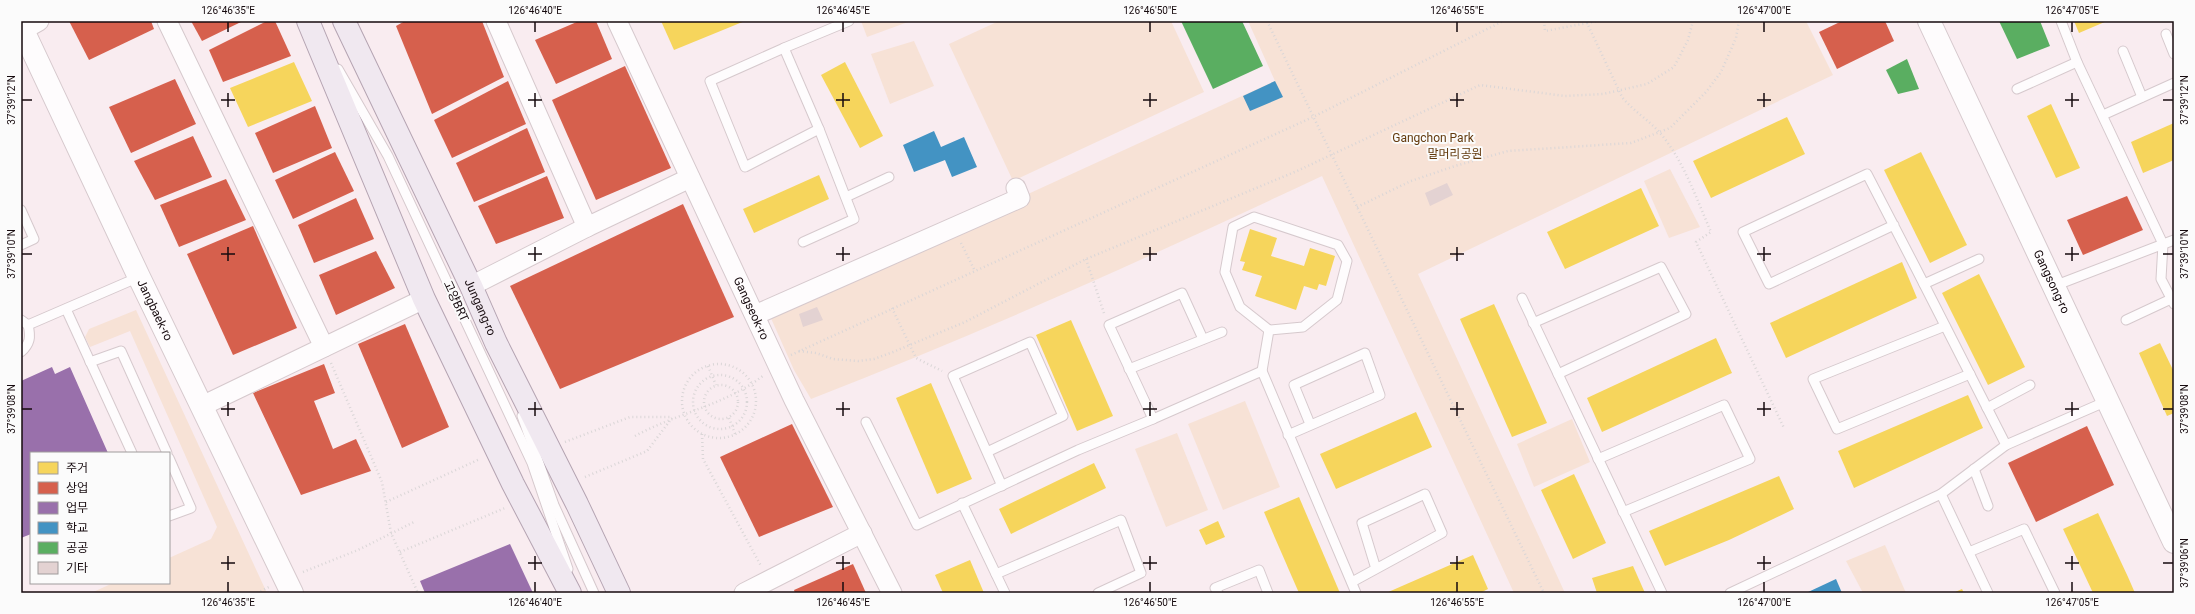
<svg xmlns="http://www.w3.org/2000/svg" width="2195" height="614" viewBox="0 0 2195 614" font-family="Roboto,'Noto Sans KR',sans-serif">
	<rect width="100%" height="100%" fill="#f9ecf0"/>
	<g fill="#f7e2d6">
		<path d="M861,21H908V22L867,37Z"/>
		<path d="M999,21H1171L1204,92L1013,181L949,44Z"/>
		<path d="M1248,21H1806L1833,75L1418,274L1565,593H1514L1322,176C1154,255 984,332 811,399L794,370L770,316L1030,198L1028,194L1275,81Z"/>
		<path d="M914,41L934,86L890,104L871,54Z"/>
		<path d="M1670,169L1700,227L1669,238L1644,181Z"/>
		<path d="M136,310L267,593H91L113,583H169V558L211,539L217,527L130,331L90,347L85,337L89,329Z"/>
		<path d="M1245,401L1280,487L1223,510L1188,424Z"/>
		<path d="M1572,419L1590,462L1534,487L1517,444Z"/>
		<path d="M1177,433L1208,510L1166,527L1135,449Z"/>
		<path d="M1885,545L1906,593H1863L1846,561Z"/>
	</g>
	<g fill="#f6d55c">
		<path d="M661,21H745L674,50Z"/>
		<path d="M2074,21H2107L2079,33Z"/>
		<path d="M294,62L312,101L248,127L230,88Z"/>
		<path d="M845,62L883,136L860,148L821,75Z"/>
		<path d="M2051,104L2080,168L2056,178L2027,116Z"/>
		<path d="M1787,117L1805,154L1711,198L1693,161Z"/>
		<path d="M2174,123V160L2143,173L2131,142Z"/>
		<path d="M1921,152L1967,245L1930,263L1884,170Z"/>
		<path d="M819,175L829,199L754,233L743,209Z"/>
		<path d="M1641,188L1659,226L1565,269L1547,232Z"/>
		<path d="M1250,229L1277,238L1271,256L1304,266L1310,248L1335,256L1326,286L1319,284L1317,290L1304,286L1296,310L1255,296L1262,276L1242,270L1245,262L1240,261Z"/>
		<path d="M1902,262L1917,298L1786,358L1770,323Z"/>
		<path d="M1979,274L2025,367L1988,385L1942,293Z"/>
		<path d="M1494,304L1547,423L1512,437L1460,319Z"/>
		<path d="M1071,320L1113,416L1077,431L1036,335Z"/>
		<path d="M1716,338L1732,373L1602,432L1587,398Z"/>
		<path d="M2160,343L2174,372V413L2167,416L2139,353Z"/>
		<path d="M931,383L972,479L937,494L896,398Z"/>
		<path d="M1968,395L1983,428L1854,488L1838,451Z"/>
		<path d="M1416,412L1432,447L1336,489L1320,454Z"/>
		<path d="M1094,463L1106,488L1011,534L999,509Z"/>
		<path d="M1574,474L1606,543L1573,559L1541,490Z"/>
		<path d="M1779,476L1794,509L1729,540L1665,566L1649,531Z"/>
		<path d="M1299,497L1340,593H1299L1275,538L1264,512Z"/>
		<path d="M2098,513L2128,577L2135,593H2093L2063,529Z"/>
		<path d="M1218,521L1225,537L1206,545L1199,530Z"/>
		<path d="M1473,555L1488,589L1480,593H1386Z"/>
		<path d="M970,560L984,593H943L935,575Z"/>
		<path d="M1633,566L1645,593H1597L1592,578Z"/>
		<path d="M1962,589L1964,593H1953Z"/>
	</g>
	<g fill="#d6604d">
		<path d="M69,21H151L154,29L89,60Z"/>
		<path d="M191,21H243L202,41Z"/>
		<path d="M267,21H275L291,56L223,82L209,50Z"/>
		<path d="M405,21H482L504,77L432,114L396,26Z"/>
		<path d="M579,21H596L612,59L556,84L535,40Z"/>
		<path d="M1842,21H1885L1894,41L1837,69L1819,32Z"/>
		<path d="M625,66L671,168L596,200L552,100Z"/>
		<path d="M175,79L196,124L131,153L109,107Z"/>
		<path d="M508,81L526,124L452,158L434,120Z"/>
		<path d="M315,106L332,148L273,173L255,133Z"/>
		<path d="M527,128L545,172L474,202L456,163Z"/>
		<path d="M193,136L212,177L155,200L134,161Z"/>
		<path d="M335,152L354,191L293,219L275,180Z"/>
		<path d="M547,176L564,218L496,244L478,206Z"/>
		<path d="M226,179L246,220L179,247L160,205Z"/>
		<path d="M2127,196L2143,230L2083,255L2067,220Z"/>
		<path d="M356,198L374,239L314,263L298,225Z"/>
		<path d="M683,204L734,317L560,389L510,286Z"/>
		<path d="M253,226L297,328L233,355L187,254Z"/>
		<path d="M376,251L395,288L336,315L319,275Z"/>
		<path d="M405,324L449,427L402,448L358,344Z"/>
		<path d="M324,364L335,393L314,401L333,449L356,439L371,471L301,495L253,393Z"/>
		<path d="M792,424L833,507L759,537L720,457Z"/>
		<path d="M2087,426L2114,485L2036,522L2008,463Z"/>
		<path d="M853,564L866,593H795L794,590Z"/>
	</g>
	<g fill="#9970ab">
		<path d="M52,367L55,374L70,367L108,453H31V534L21,538V381Z"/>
		<path d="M510,544L533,593H425L420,581Z"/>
	</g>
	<g fill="#4393c3">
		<path d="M1275,81L1283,97L1250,111L1243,96Z"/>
		<path d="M934,131L941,147L964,137L977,167L952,177L945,160L914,172L903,145Z"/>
		<path d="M1836,579L1842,593H1806Z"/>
	</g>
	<g fill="#5aae61">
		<path d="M1181,21H1242L1263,66L1213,89Z"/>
		<path d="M1999,21H2040L2050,46L2017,59Z"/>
		<path d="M1907,59L1919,89L1898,94L1886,70Z"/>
	</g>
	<g fill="#e3d2d2">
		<path d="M1447,183L1453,195L1430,206L1425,193Z"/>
		<path d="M817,307L823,320L803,327L799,314Z"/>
	</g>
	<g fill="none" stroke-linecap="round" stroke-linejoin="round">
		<g stroke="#d6c9cd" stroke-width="11">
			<g id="lane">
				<path d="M2061,21L2077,62L2163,244L2161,279L2174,304"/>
				<path d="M2166,34L2174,54"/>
				<path d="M784,48L710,81L745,167L819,129"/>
				<path d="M2123,51L2142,97"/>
				<path d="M338,69L388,156L532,463L568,569"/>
				<path d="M2017,89L2077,62"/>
				<path d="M2103,115L2174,83"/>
				<path d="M846,197L889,177"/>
				<path d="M21,210L34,239L21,245"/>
				<path d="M1254,217L1338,245L1347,261L1337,300L1303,327L1269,330L1240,307L1225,272L1233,227Z"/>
				<path d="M1894,225L1769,284L1743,232L1867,174C1914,264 1960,354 2006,445"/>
				<path d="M803,242L854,219L819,129L784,48L849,21"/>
				<path d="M1924,284L1979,259"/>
				<path d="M2054,286L2174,240"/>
				<path d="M1522,298L1662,593"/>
				<path d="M66,309L132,453"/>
				<path d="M21,320L28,325L139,277"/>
				<path d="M2126,320L2171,299"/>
				<path d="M1533,323L1661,267L1686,314L1558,374"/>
				<path d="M1945,326L1813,379L1837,429L1970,374"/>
				<path d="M21,352C30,344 31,337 28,325"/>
				<path d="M90,362L121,351L167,453"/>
				<path d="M1129,369L1222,332"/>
				<path d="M1262,371L1269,330"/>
				<path d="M1987,408L2030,385"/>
				<path d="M522,416L554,505L594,593"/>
				<path d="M1153,419L1262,371L1356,593"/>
				<path d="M866,422L917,525L1078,450L1153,419L1109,325L1182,293L1203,339"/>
				<path d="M1288,435L1380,395L1365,353L1294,385L1310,424"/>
				<path d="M987,452L1063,416L1030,342L953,376L1002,486"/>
				<path d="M169,458L191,508L169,516"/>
				<path d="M1598,459L1724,405L1750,459L1623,512"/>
				<path d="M1974,469L1988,506"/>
				<path d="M1941,494L1988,593"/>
				<path d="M962,503L1005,593"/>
				<path d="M1969,552L2024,529L2055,593"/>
				<path d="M996,574L1121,520L1141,573L1098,593"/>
				<path d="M1352,582L1442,533L1425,494L1362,523L1376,569"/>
				<path d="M1218,593L1215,588L1259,570L1268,593"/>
				<path d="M1730,593L1941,494L2006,445L2107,401"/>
			</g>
		</g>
		<g stroke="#d6c9cd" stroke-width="21">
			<g id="street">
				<path d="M167,21L324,347"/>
				<path d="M496,21L587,227"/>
				<path id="s1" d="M617,21L794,400L892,593"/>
				<path d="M23,30L39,21"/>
				<path d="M471,286L587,227L690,178"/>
				<path d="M755,315L1020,198L1016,188"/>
				<path d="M202,406L424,299"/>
				<path d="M744,593L862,533"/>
			</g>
		</g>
		<g stroke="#d6c9cd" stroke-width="24">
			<g id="secondary">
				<path id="s2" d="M1929,21L2174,542"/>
				<path id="s3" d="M21,26L139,277L292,593"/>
			</g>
		</g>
		<g stroke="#b5a4b2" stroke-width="24">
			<g id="primary">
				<path d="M308,21L424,299L513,484L570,593"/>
				<path id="s4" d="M344,21L471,286L496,343L577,504L619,593"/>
			</g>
		</g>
		<g stroke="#dad6d7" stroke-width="2.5" stroke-dasharray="1 3" stroke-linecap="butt">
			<path d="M1267,21L1544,593"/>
			<path d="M1544,21L1545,31L1587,23L1622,97C1633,111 1649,120 1660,133C1683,159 1697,200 1711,232L1696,242L1784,428"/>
			<path d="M1587,23L1599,21"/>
			<path d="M1357,207L1411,181L1455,166L1508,151L1631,143L1670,128L1706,92L1721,72L1736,38L1739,21"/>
			<path d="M961,243L975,271"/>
			<path d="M1086,259L1104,313"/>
			<path d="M892,308L916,358L942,371"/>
			<path d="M799,351L816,353L833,359L858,361L874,359L893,352L965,322L1086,259L1297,171L1480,85L1565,96L1603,94L1647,84L1674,67L1688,40L1693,21"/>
			<path d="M791,355L1313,117L1503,21"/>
			<path d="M331,363L382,482L391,533L418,593"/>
			<circle cx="719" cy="401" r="37"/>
			<path d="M708,366L716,385"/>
			<circle cx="720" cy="402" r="27"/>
			<circle cx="721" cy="402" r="17"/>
			<path d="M729,418L735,434"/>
			<path d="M702,434L703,459L761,566"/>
			<path d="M635,436C677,413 726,405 764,375"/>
			<path d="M565,442L630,417H672"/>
			<path d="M585,477L647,451L672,418"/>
			<path d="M386,502L480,459"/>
			<path d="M400,552L505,508"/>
			<path d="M303,572L358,550L414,522"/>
			<path d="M257,593L269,587"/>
		</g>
		<use href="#lane" stroke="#fefcfd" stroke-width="9"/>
		<use href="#street" stroke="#fefcfd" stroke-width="19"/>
		<use href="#secondary" stroke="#fefcfd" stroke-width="22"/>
		<use href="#primary" stroke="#f0e8f0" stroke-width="22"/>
	</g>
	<path fill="none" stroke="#160a0e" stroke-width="1.5" d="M228,22V32M535,22V32M843,22V32M1150,22V32M1457,22V32M1764,22V32M2072,22V32M228,93V107M535,93V107M843,93V107M1150,93V107M1457,93V107M1764,93V107M2072,93V107M22,100H32M221,100H235M528,100H542M836,100H850M1143,100H1157M1450,100H1464M1757,100H1771M2065,100H2079M2163,100H2173M228,247V261M535,247V261M843,247V261M1150,247V261M1457,247V261M1764,247V261M2072,247V261M22,254H32M221,254H235M528,254H542M836,254H850M1143,254H1157M1450,254H1464M1757,254H1771M2065,254H2079M2163,254H2173M228,402V416M535,402V416M843,402V416M1150,402V416M1457,402V416M1764,402V416M2072,402V416M22,409H32M221,409H235M528,409H542M836,409H850M1143,409H1157M1450,409H1464M1757,409H1771M2065,409H2079M2163,409H2173M228,556V570M535,556V570M843,556V570M1150,556V570M1457,556V570M1764,556V570M2072,556V570M221,563H235M528,563H542M836,563H850M1143,563H1157M1450,563H1464M1757,563H1771M2065,563H2079M2163,563H2173M228,582V592M535,582V592M843,582V592M1150,582V592M1457,582V592M1764,582V592M2072,582V592"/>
	<g text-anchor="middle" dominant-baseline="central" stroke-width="4" stroke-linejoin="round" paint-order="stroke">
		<g font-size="12" fill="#633a0d" stroke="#fbfbfb">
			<text x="1433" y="138">Gangchon Park</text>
			<text x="1455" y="154">말머리공원</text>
		</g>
		<g font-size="12" fill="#160a0e" stroke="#fbfbfb">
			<text stroke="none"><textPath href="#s2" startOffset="288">Gangsong-ro</textPath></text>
			<text transform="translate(456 301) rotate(65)">고양BRT</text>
			<text stroke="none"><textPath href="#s4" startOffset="317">Jungang-ro</textPath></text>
			<text stroke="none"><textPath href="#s1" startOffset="317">Gangseok-ro</textPath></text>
			<text stroke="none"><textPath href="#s3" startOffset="314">Jangbaek-ro</textPath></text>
		</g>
	</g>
	<rect width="2195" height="614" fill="none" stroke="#fbfbfb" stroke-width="44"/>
	<rect x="30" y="452" width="140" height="132" fill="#fbfbfb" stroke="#9f9b9c"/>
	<rect x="38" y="462" width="20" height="12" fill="#f6d55c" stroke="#9f9b9c"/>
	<text x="66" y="472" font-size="12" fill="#160a0e">주거</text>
	<rect x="38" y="482" width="20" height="12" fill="#d6604d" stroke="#9f9b9c"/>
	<text x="66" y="492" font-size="12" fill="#160a0e">상업</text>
	<rect x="38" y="502" width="20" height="12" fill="#9970ab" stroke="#9f9b9c"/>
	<text x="66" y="512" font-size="12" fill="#160a0e">업무</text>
	<rect x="38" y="522" width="20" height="12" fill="#4393c3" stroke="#9f9b9c"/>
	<text x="66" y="532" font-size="12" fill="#160a0e">학교</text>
	<rect x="38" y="542" width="20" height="12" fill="#5aae61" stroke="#9f9b9c"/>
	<text x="66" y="552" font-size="12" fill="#160a0e">공공</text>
	<rect x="38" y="562" width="20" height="12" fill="#e3d2d2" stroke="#9f9b9c"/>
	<text x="66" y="572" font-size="12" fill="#160a0e">기타</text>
	<rect x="22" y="22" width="2151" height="570" fill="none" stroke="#160a0e" stroke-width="1.5"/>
	<g font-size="10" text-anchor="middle" fill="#160a0e">
		<text x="228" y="14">126°46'35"E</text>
		<text x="535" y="14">126°46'40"E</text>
		<text x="843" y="14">126°46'45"E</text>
		<text x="1150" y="14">126°46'50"E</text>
		<text x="1457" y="14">126°46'55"E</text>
		<text x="1764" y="14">126°47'00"E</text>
		<text x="2072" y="14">126°47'05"E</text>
		<text transform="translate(11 100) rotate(-90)" y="4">37°39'12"N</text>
		<text transform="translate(2184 100) rotate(-90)" y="4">37°39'12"N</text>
		<text transform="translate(11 254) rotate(-90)" y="4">37°39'10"N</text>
		<text transform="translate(2184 254) rotate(-90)" y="4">37°39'10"N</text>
		<text transform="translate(11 409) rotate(-90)" y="4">37°39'08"N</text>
		<text transform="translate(2184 409) rotate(-90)" y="4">37°39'08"N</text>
		<text transform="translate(2184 563) rotate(-90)" y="4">37°39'06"N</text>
		<text x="228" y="606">126°46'35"E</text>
		<text x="535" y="606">126°46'40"E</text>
		<text x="843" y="606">126°46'45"E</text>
		<text x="1150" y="606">126°46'50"E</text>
		<text x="1457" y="606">126°46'55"E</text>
		<text x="1764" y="606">126°47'00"E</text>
		<text x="2072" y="606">126°47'05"E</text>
	</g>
</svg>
